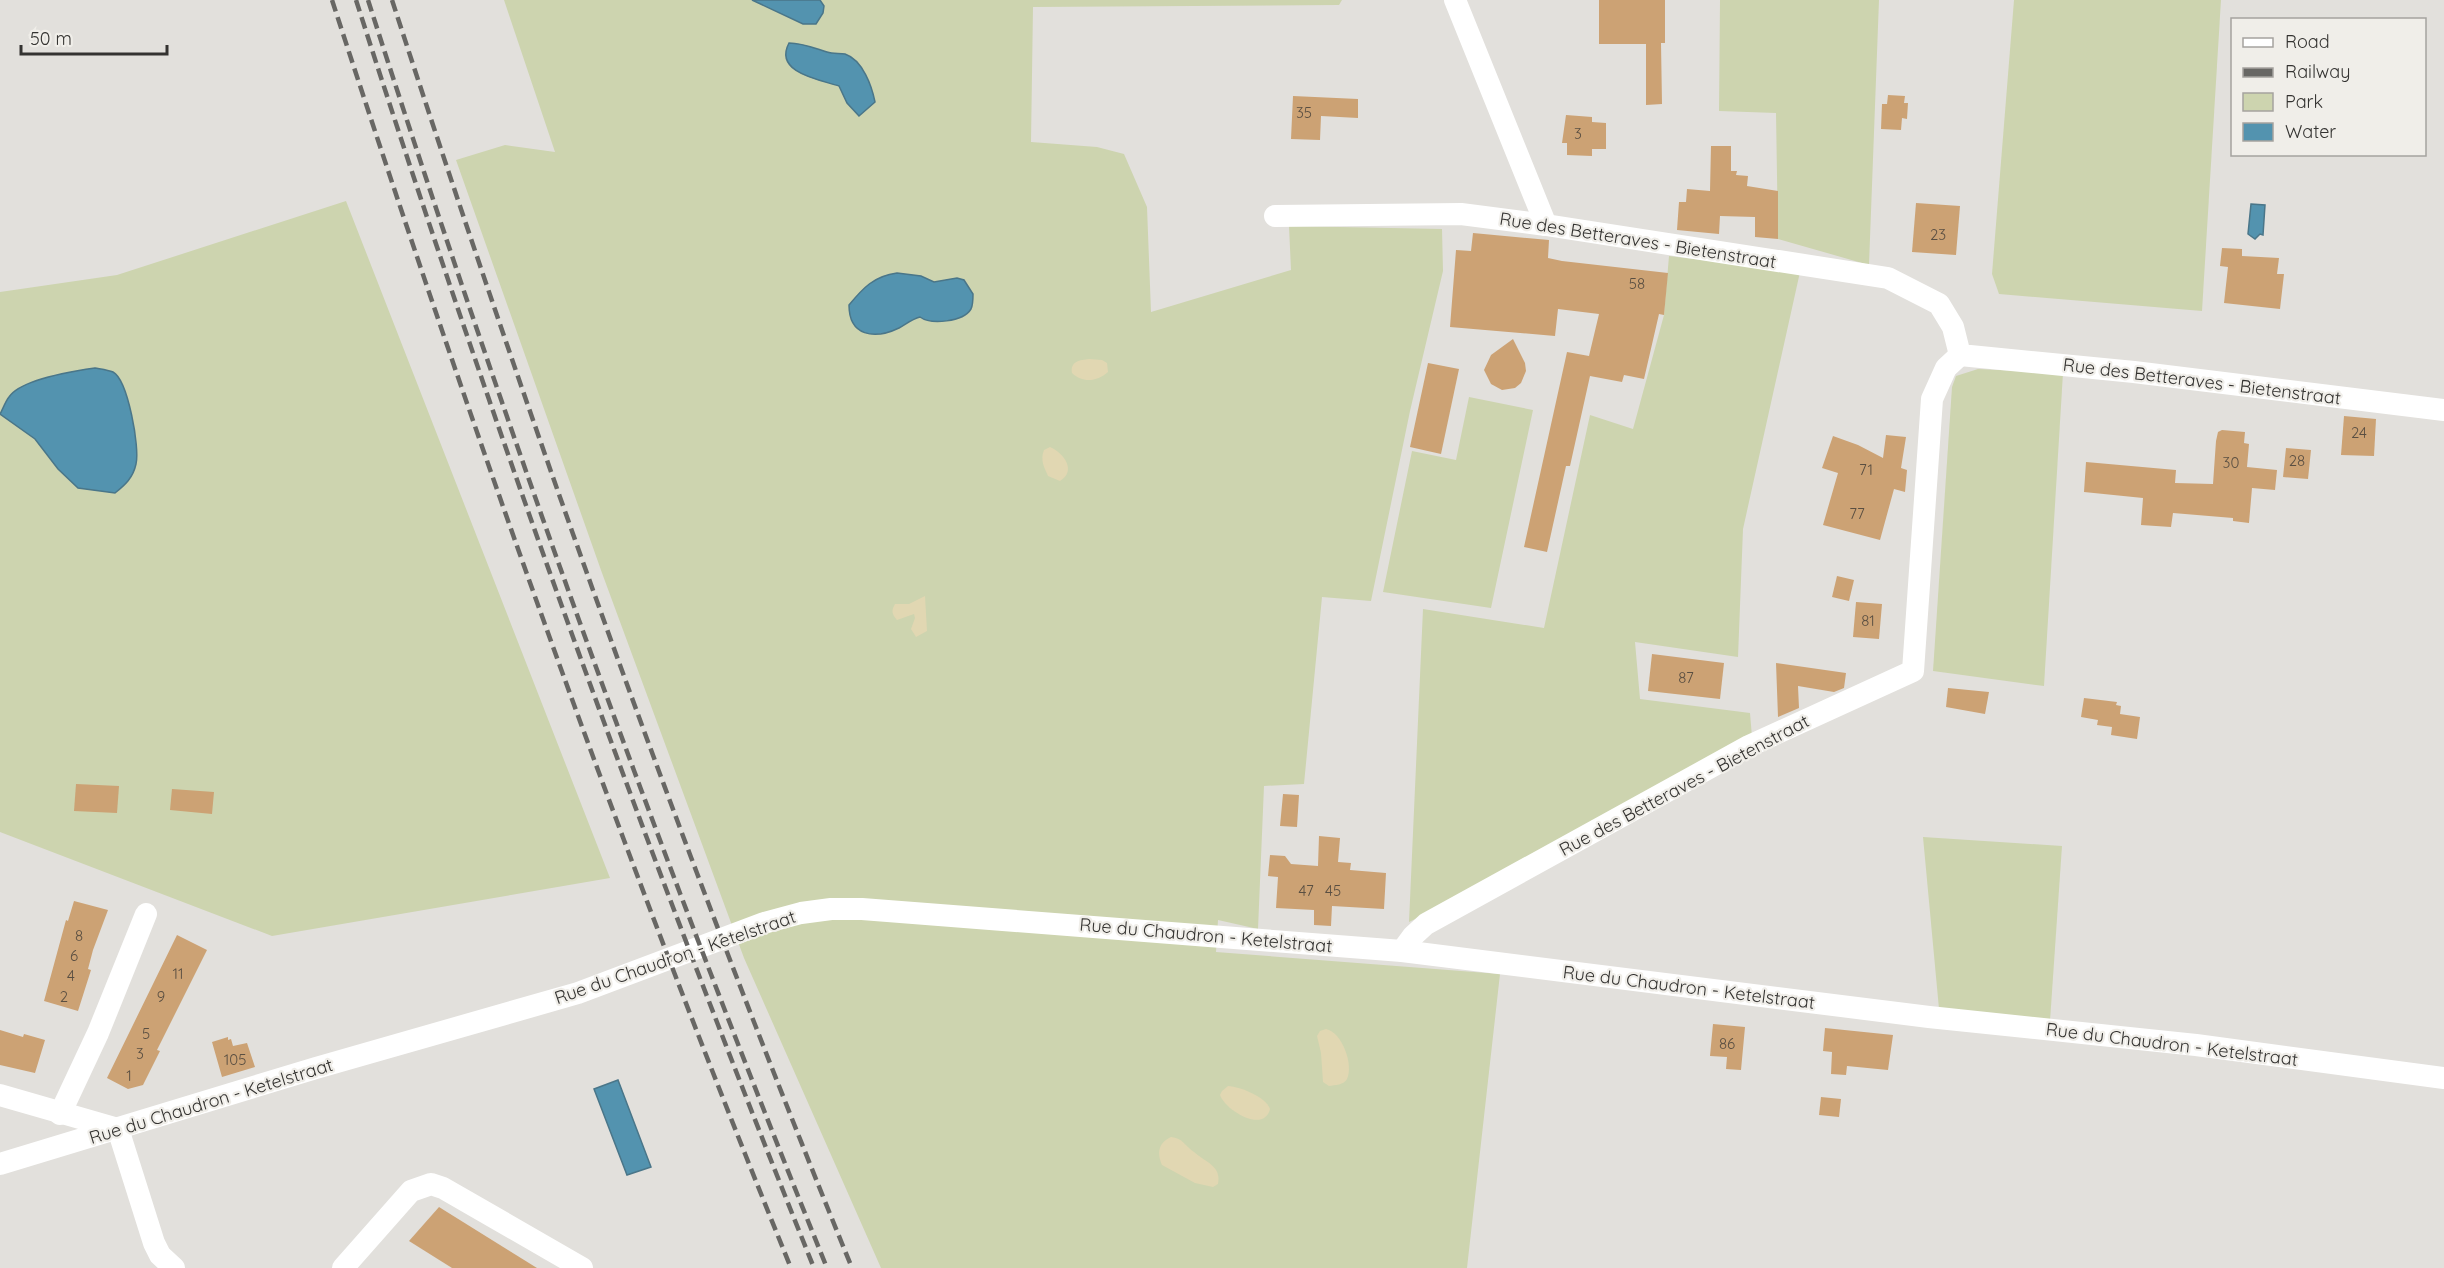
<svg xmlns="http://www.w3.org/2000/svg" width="2444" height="1268" viewBox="0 0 2444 1268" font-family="Quicksand,sans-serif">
	<rect width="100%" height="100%" fill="#e2e0dc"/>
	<g fill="#cdd4af">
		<path d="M504,0H1342L1339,5L1033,7L1031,142L1097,147L1124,154L1147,207L1151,312L1291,270L1289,226L1442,229L1443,271L1410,411L1371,601L1322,597L1304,784L1264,786L1258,929L1218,920L1216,952L1500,974L1467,1268H881L744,958L602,573L456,160L505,145L555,152Z"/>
		<path d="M1720,0H1879L1869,265L1778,239L1776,113L1719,111Z"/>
		<path d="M2014,0H2221L2202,311L1999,294L1992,274Z"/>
		<path d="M346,201L610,878L272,936L0,832V292L117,275Z"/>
		<path d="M1669,256L1800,272L1743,529L1738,657L1635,642L1640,699L1750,713L1752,737L1487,885L1409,922L1423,609L1544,628L1590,415L1633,429L1664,315Z"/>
		<path d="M1978,369L2063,373L2044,686L1933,671L1952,387L1956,376Z"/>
		<path d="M1469,397L1533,410L1491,608L1383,592L1412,451L1456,460Z"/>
		<path d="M1923,837L2062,846L2050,1021L1939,1009Z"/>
	</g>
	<g fill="#e1d7b2">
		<path d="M1089,359L1102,360L1107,363L1108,372C1097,382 1082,383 1072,373C1070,361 1080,360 1089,359Z"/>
		<path d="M1050,447C1064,453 1077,471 1060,481L1048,476C1044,467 1040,460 1044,450Z"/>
		<path d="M925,596L927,631L916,637L911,629L915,618L914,614L897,620C892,614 891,611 895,604H909Z"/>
		<path d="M1326,1029C1342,1032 1354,1065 1347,1079C1344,1085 1335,1085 1329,1086L1323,1082L1321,1053L1317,1036L1320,1031Z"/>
		<path d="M1228,1086C1241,1087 1266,1097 1270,1109C1264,1134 1225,1110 1220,1095L1222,1091Z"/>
		<path d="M1171,1137C1183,1138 1185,1146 1194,1152C1205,1162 1222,1166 1218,1184L1213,1187L1195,1183L1162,1165C1157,1153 1158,1143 1171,1137Z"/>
	</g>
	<g fill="#5393af" stroke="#4a7689" stroke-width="1.5">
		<path d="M752,0H820L824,6L823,13L816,24H803Z"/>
		<path d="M789,43C802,43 814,48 827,52C833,54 839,53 845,54C863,60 872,87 875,102L859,116L847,103L839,86C821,80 773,73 789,43Z"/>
		<path d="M2251,204L2265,205L2263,235L2260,234L2255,239L2248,234Z"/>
		<path d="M897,273L921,276L934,282L957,278L964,280L973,294C973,299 973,305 971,309C963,322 931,325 920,317C912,319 906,324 899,328C874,340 849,336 849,305C863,288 874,276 897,273Z"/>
		<path d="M95,368C100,369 108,370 113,372C128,380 140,448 136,464C133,478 125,485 115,493L78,488L58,469L35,439L0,414C3,409 5,402 9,397C21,379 74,371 95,368Z"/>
		<path d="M618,1080L651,1167L627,1175L594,1089Z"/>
	</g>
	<g fill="#cca274">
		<path d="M1599,0H1665V43H1661L1662,104L1646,105V44H1599Z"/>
		<path d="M1888,95L1905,96L1904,103H1908L1907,119L1902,118L1901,130L1881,129L1882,104H1887Z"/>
		<path d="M1293,96L1358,99V118L1321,116L1320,140L1291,139Z"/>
		<path d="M1566,115L1592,117V122L1606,123V149H1592V156L1567,155V143H1562Z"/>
		<path d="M1711,146H1731V171H1737L1736,175L1748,176L1747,186L1778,191V239L1755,237V217L1720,216L1719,234L1677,230L1679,202H1686L1687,189L1710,191Z"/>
		<path d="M1916,203L1960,206L1956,255L1912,252Z"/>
		<path d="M1473,233L1549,240L1548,258L1562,261L1668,273L1664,315L1659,314L1644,379L1624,375L1622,382L1590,376L1570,466H1566L1547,552L1524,547L1567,352L1589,356L1599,314L1558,309L1555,336L1450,327L1456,250L1471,251Z"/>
		<path d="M2222,248L2242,249V256L2279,258L2277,274H2284L2280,309L2224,303L2228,267L2220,266Z"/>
		<path d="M1513,339L1525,363L1526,371L1521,383L1515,388L1502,390L1491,384L1484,370L1491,355Z"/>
		<path d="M1428,363L1459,369L1441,454L1410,447Z"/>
		<path d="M2344,416L2376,419L2374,456L2341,455Z"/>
		<path d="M2222,430L2245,432L2244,443L2249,444L2247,467L2277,470L2275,490L2252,488L2249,523L2233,521V518L2173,513L2171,527L2141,525L2143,498L2084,492L2086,462L2176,470L2175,483L2213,484L2216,441L2218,432Z"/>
		<path d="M1886,435L1906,437L1901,468L1907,470L1905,492L1894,489L1880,540L1823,525L1838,473L1822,468L1833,436L1858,445L1883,458Z"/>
		<path d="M2286,448L2311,450L2308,479L2283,477Z"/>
		<path d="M1837,576L1854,580L1849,601L1832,597Z"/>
		<path d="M1856,602L1882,604L1879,639L1853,637Z"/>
		<path d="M1652,654L1724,663L1720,699L1648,691Z"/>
		<path d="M1776,663L1846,673L1844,688L1834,692L1798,686L1799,708L1778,717Z"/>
		<path d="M1948,688L1989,692L1985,714L1946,707Z"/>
		<path d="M2084,698L2117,702L2116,705L2121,706L2120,714L2140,717L2137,739L2111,735L2112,727L2097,725L2098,720L2081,717Z"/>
		<path d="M76,784L119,786L117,813L74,811Z"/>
		<path d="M172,789L214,792L212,814L170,810Z"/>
		<path d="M1283,794L1299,795L1297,827L1280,826Z"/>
		<path d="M1319,836L1340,838L1338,862L1351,863L1350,870L1386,873L1384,909L1332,906L1331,926L1314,925V910L1276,908L1278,877L1268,876L1270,855L1285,856L1291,864L1318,866Z"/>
		<path d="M74,901L108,910L93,950L88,969L91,970L78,1011L44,1001L66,920L68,921Z"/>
		<path d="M177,935L207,950L157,1050L160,1051L143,1085L128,1089L107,1078Z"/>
		<path d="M1713,1024L1745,1027L1741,1070L1726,1069L1727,1057L1710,1056Z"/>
		<path d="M1825,1028L1893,1035L1888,1070L1847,1066L1846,1075L1831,1074L1832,1052L1823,1051Z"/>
		<path d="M0,1030L23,1037L24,1034L45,1040L35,1073L0,1065Z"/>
		<path d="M228,1037V1040L231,1039L233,1046L247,1043L255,1067L222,1077L212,1042Z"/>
		<path d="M1821,1097L1841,1099L1839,1117L1819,1115Z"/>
		<path d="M439,1207L537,1268H452L409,1241Z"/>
	</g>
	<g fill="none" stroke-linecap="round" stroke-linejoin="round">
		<g stroke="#fff" stroke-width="22">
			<path d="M1455,0L1546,225"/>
			<path d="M1275,216L1461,214L1546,225L1888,278L1939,304L1953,327L1960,355L2134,372L2444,410"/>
			<path d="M1402,951L1413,936L1426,924L1749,746L1913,671L1932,399L1946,368L1960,355"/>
			<path d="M0,1095L118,1129L154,1243L160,1255L174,1268"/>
			<path d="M60,1114L98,1033L146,914"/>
			<path d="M0,1164L316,1068L578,993L764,923L801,913L831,909H862L1402,951L1929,1017L2196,1045L2444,1078"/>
			<path d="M343,1268L411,1191L431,1184L443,1188L582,1268"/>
		</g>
		<g stroke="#686764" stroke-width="4.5" stroke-dasharray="12 6" stroke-linecap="butt">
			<path d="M332,0C471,428 621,851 791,1268"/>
			<path d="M356,0C493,428 646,851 814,1268"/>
			<path d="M368,0C505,428 658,851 827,1268"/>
			<path d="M392,0C531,428 682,852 852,1268"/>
		</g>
	</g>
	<g text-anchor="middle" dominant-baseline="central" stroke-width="4.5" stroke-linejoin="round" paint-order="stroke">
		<g font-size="15" fill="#5a4f42">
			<text x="1304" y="112">35</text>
			<text x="1578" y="133">3</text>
			<text x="1938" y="234">23</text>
			<text x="1637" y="283">58</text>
			<text x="2359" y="432">24</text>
			<text x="2297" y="460">28</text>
			<text x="2231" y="462">30</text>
			<text x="1866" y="469">71</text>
			<text x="1857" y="513">77</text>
			<text x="1868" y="620">81</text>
			<text x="1686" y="677">87</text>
			<text x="1306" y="890">47</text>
			<text x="1333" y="890">45</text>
			<text x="79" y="935">8</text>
			<text x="74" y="955">6</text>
			<text x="178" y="973">11</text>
			<text x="71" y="975">4</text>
			<text x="64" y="996">2</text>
			<text x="161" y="996">9</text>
			<text x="146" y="1033">5</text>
			<text x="1727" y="1043">86</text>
			<text x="140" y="1053">3</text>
			<text x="235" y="1059">105</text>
			<text x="129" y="1075">1</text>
		</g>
		<g font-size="18" fill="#343331" stroke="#f0eee9">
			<text transform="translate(1638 240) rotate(9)">Rue des Betteraves - Bietenstraat</text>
			<text transform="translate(2202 381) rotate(7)">Rue des Betteraves - Bietenstraat</text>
			<text transform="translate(1684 785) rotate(-28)">Rue des Betteraves - Bietenstraat</text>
			<text transform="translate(1206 935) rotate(5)">Rue du Chaudron - Ketelstraat</text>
			<text transform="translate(675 957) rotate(-19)">Rue du Chaudron - Ketelstraat</text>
			<text transform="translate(1689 987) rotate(7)">Rue du Chaudron - Ketelstraat</text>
			<text transform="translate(2172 1044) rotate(7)">Rue du Chaudron - Ketelstraat</text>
			<text transform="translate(211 1101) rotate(-17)">Rue du Chaudron - Ketelstraat</text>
		</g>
	</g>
	<rect x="2231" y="18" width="195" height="138" fill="#f0eee9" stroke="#a5a39f" stroke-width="1.5"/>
	<rect x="2243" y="38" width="30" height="9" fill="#ffffff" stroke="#a5a39f" stroke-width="1.5"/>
	<text x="2285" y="48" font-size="18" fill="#343331">Road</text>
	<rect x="2243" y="68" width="30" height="9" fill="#686764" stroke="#a5a39f" stroke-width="1.5"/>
	<text x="2285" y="78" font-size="18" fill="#343331">Railway</text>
	<rect x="2243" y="93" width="30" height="18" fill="#cdd4af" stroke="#a5a39f" stroke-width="1.5"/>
	<text x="2285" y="108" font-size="18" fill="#343331">Park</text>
	<rect x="2243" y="123" width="30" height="18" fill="#5393af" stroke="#a5a39f" stroke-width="1.5"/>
	<text x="2285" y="138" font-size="18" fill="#343331">Water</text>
	<path d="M21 45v9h146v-9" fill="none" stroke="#343331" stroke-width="3"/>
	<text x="30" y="45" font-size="18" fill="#343331" stroke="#f0eee9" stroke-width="4.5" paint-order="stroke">50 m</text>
</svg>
